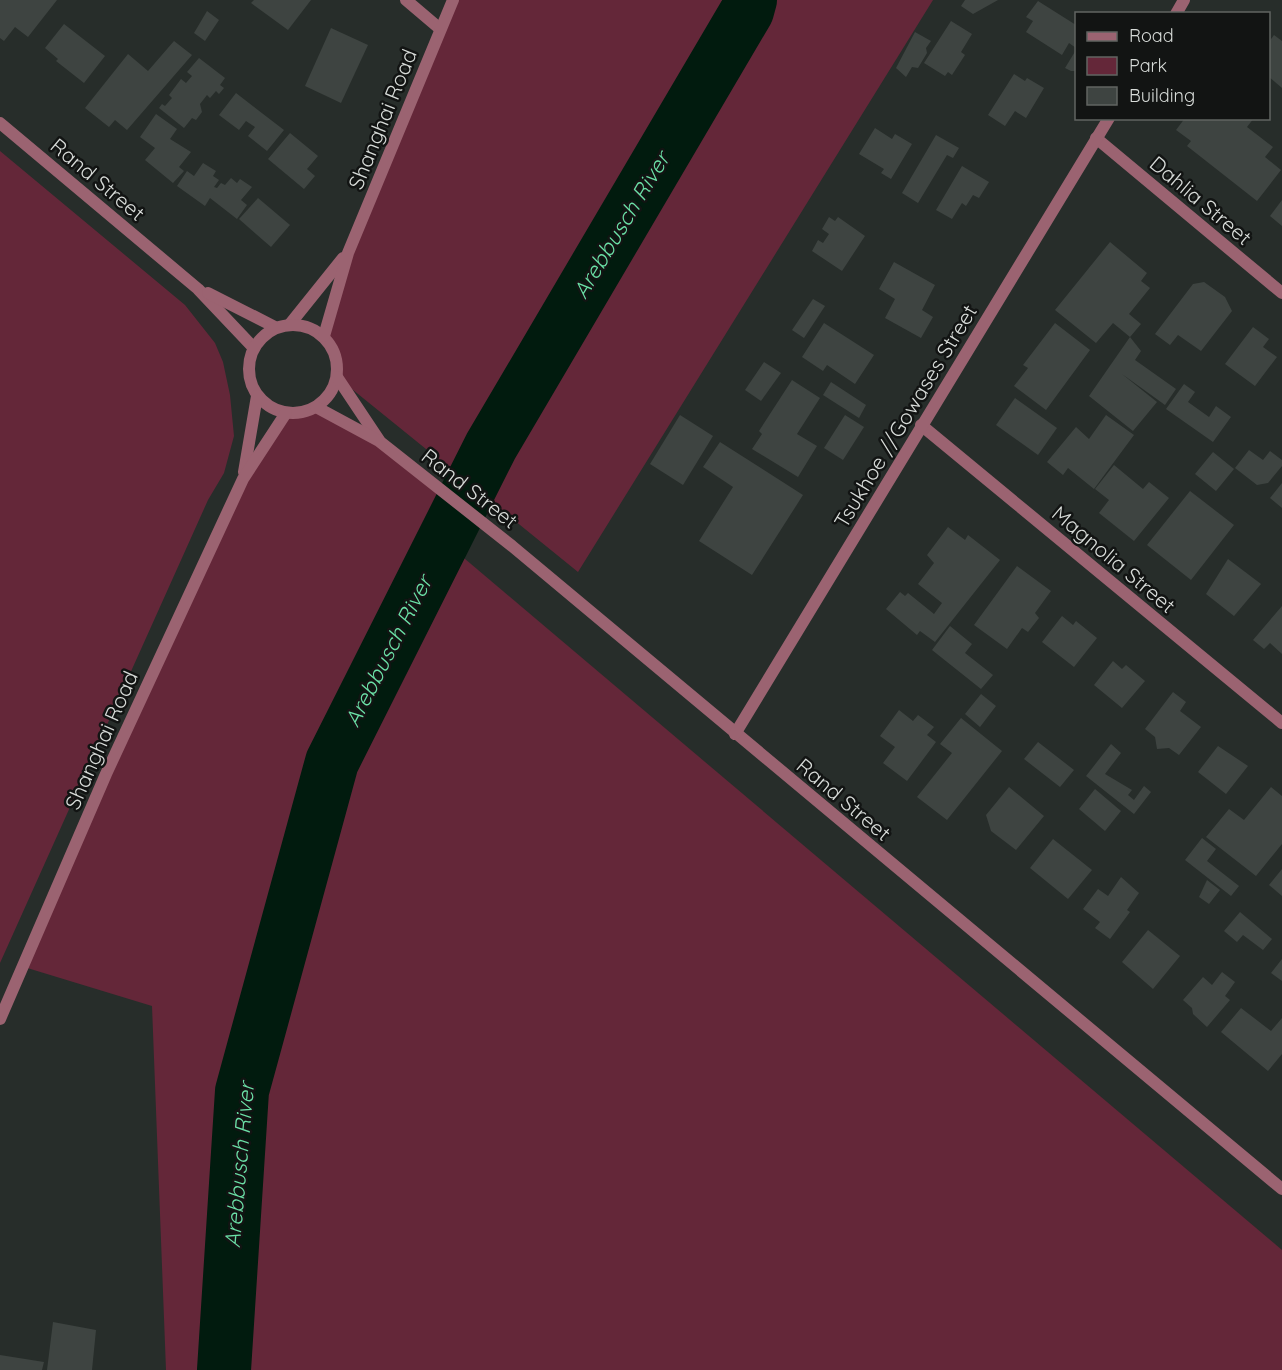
<svg xmlns="http://www.w3.org/2000/svg" width="1282" height="1370" viewBox="0 0 1282 1370" font-family="Quicksand,sans-serif">
	<rect width="100%" height="100%" fill="#272d2a"/>
	<g fill="#642739">
		<path d="M453,0H933L578,572L337,377L335,355L324,336L348,253Z"/>
		<path d="M0,151L185,305L215,343L223,362L230,395L234,436L224,473L208,500L0,963Z"/>
		<path d="M316,407L379,441L460,508L332,762L242,1090L224,1370H166L152,1006L24,967L243,479L286,413Z"/>
		<path d="M448,550L458,553L1282,1250V1370H226L245,1090L299,895L342,757Z"/>
	</g>
	<g fill="none" stroke-linecap="round" stroke-linejoin="round">
		<path stroke="#011b0e" stroke-width="54" d="M224,1370L242,1091L332,762L491,446L747,11L750,0"/>
	</g>
	<g fill="#3e4441">
		<path d="M0,0H57L28,37L15,27L4,41L0,38Z"/>
		<path d="M254,0H311L288,30L251,3Z"/>
		<path d="M965,0H998L973,14L961,6Z"/>
		<path d="M1038,1L1076,25V48L1069,43L1062,55L1026,32L1033,21L1026,17Z"/>
		<path d="M207,11L219,20L205,41L194,33Z"/>
		<path d="M951,21L972,34L961,52L965,55L952,75L948,72L945,76L924,63Z"/>
		<path d="M64,24L105,56L84,83L56,61L58,59L45,48Z"/>
		<path d="M331,28L368,45L341,103L305,86Z"/>
		<path d="M915,32L931,41L926,48L927,53L918,68L912,67L906,77L896,68Z"/>
		<path d="M1274,35L1282,41V88L1269,77V42Z"/>
		<path d="M174,41L192,55L127,130L115,120L109,127L85,108L128,54L148,71Z"/>
		<path d="M1076,50V71H1071L1065,68Z"/>
		<path d="M199,58L225,78L220,85L224,88L219,94L216,91L210,98L207,95L200,104L202,112L196,120L192,118L184,128L159,108L162,104L165,106L172,98L169,95L181,79L186,83L192,76L187,72Z"/>
		<path d="M1014,74L1025,81L1027,78L1044,88L1026,118L1015,111L1005,126L988,115Z"/>
		<path d="M236,93L284,130L267,151L248,136L255,127L246,121L239,130L219,115Z"/>
		<path d="M156,114L177,129L170,139L191,152L179,167L184,171L173,183L145,160L155,148L140,137Z"/>
		<path d="M1185,118H1254L1247,127L1273,147L1265,157L1281,170L1257,201L1187,146L1191,141L1176,130Z"/>
		<path d="M875,128L892,139L895,134L912,144L891,179L881,173L884,169L859,154Z"/>
		<path d="M290,133L318,156L307,169L315,176L304,189L268,159Z"/>
		<path d="M936,135L959,148L953,158L947,155L918,203L902,193Z"/>
		<path d="M203,163L216,171L213,176L219,180L214,187L217,188L221,183L225,185L231,178L237,183L240,179L252,187L241,200L247,205L237,219L210,198L205,206L177,186L187,171L194,176Z"/>
		<path d="M962,166L989,182L979,198L973,195L966,206L962,203L952,219L936,210Z"/>
		<path d="M258,198L290,225L271,247L239,219Z"/>
		<path d="M1282,200V226L1270,216Z"/>
		<path d="M829,217L835,221L838,217L865,236L842,271L812,251L818,240L823,243L829,234L822,229Z"/>
		<path d="M1110,242L1147,273L1141,281L1150,288L1129,314L1141,324L1130,337L1141,351L1135,360L1176,389L1165,405L1122,374L1157,402L1133,431L1089,396L1130,337L1113,323L1096,343L1055,310Z"/>
		<path d="M894,262L935,285L922,310L933,317L921,338L885,318L895,299L879,289Z"/>
		<path d="M1204,282L1225,297L1232,311L1201,351L1178,335L1170,345L1155,334L1193,284Z"/>
		<path d="M813,299L825,306L804,338L792,330Z"/>
		<path d="M824,323L874,355L855,384L827,365L823,371L802,357Z"/>
		<path d="M1055,323L1090,350L1046,410L1014,386L1028,368L1023,365Z"/>
		<path d="M1253,327L1269,339L1263,347L1277,357L1255,386L1225,364Z"/>
		<path d="M764,362L781,373L761,401L745,390Z"/>
		<path d="M792,380L820,398L797,434L817,446L798,477L752,449L762,434L759,431Z"/>
		<path d="M831,382L866,405L859,418L823,395Z"/>
		<path d="M1184,384L1195,392L1188,402L1209,417L1216,406L1231,417L1213,442L1166,409Z"/>
		<path d="M1015,398L1057,428L1038,455L996,425Z"/>
		<path d="M680,415L713,436L683,485L650,464Z"/>
		<path d="M845,415L864,427L843,460L824,448Z"/>
		<path d="M1106,415L1134,435L1094,489L1068,468L1063,475L1047,462L1076,427L1089,439Z"/>
		<path d="M720,442L803,495L752,575L699,541L733,487L703,467Z"/>
		<path d="M1249,450L1263,460L1270,451L1282,460V466L1268,483L1257,485L1235,468Z"/>
		<path d="M1213,452L1234,469L1216,491L1195,474Z"/>
		<path d="M1114,465L1143,489L1149,482L1169,498L1134,541L1099,513L1109,500L1095,489Z"/>
		<path d="M1282,483V508L1270,498Z"/>
		<path d="M1190,491L1234,525L1191,580L1147,545Z"/>
		<path d="M948,527L965,540L968,535L1000,560L935,642L920,631L917,635L886,609L900,592L905,596L908,593L934,614L942,603L918,584L934,563L927,555Z"/>
		<path d="M1228,559L1261,584L1234,616L1206,594Z"/>
		<path d="M1017,566L1051,591L1035,613L1039,618L1028,632L1022,628L1007,649L974,625Z"/>
		<path d="M1282,606V654L1270,643L1264,649L1253,640Z"/>
		<path d="M1062,616L1073,625L1076,621L1097,638L1074,667L1042,642Z"/>
		<path d="M950,626L972,644L965,653L993,675L981,689L932,650Z"/>
		<path d="M1113,661L1122,669L1126,665L1145,681L1122,708L1094,685Z"/>
		<path d="M1173,692L1186,702L1180,711L1201,727L1179,755L1169,748L1157,749L1155,737L1145,729Z"/>
		<path d="M981,694L996,706L980,727L965,714Z"/>
		<path d="M899,710L913,721L918,715L934,727L927,735L936,742L907,781L883,763L895,747L880,736Z"/>
		<path d="M961,718L1002,751L947,820L917,797L952,753L940,744Z"/>
		<path d="M1038,742L1074,770L1060,787L1024,759Z"/>
		<path d="M1111,744L1121,753L1105,774L1132,790L1128,795L1134,800L1144,786L1151,792L1134,814L1086,776Z"/>
		<path d="M1218,746L1248,766L1226,794L1198,772Z"/>
		<path d="M1009,787L1044,816L1016,850L991,831L986,815Z"/>
		<path d="M1271,787L1282,796V844L1256,876L1206,837L1229,809L1244,820Z"/>
		<path d="M1095,789L1121,811L1105,831L1079,809Z"/>
		<path d="M1202,838L1216,849L1207,861L1239,886L1231,896L1185,860Z"/>
		<path d="M1053,839L1092,870L1068,899L1030,868Z"/>
		<path d="M1282,869V896L1269,885Z"/>
		<path d="M1121,877L1139,893L1127,910L1130,912L1110,939L1095,928L1100,922L1083,909L1098,889L1108,896Z"/>
		<path d="M1207,880L1220,890L1209,904L1199,897Z"/>
		<path d="M1240,912L1272,939L1263,950L1243,935L1237,942L1224,931Z"/>
		<path d="M1148,930L1180,956L1153,989L1122,962Z"/>
		<path d="M1282,959V981L1271,973Z"/>
		<path d="M1222,972L1235,982L1225,996L1230,1000L1207,1027L1193,1014L1192,1008L1183,1000L1203,977L1212,985Z"/>
		<path d="M1241,1008L1271,1031L1282,1018V1054L1268,1071L1221,1032Z"/>
		<path d="M53,1322L96,1330L92,1370H47Z"/>
		<path d="M0,1355L44,1362L42,1370H0Z"/>
	</g>
	<g fill="none" stroke-linecap="round" stroke-linejoin="round">
		<g stroke="#9b6371" stroke-width="12">
			<path d="M406,0L439,28"/>
			<path d="M1096,138L1282,293"/>
			<path d="M921,425L1282,723"/>
		</g>
		<g stroke="#9b6371" stroke-width="12">
			<path d="M1176,14L1184,0"/>
			<path d="M0,123L198,289L253,347"/>
			<path d="M208,293L275,327"/>
			<path d="M290,324L343,258"/>
			<circle cx="293" cy="369" r="44"/>
			<path d="M324,336L348,253L453,0"/>
			<path d="M337,377L379,440"/>
			<path d="M316,407L379,441L512,546L1282,1189"/>
			<path d="M244,472L257,396"/>
			<path d="M735,734L1109,118"/>
			<path d="M0,1019L106,774L243,479L286,413"/>
		</g>
	</g>
	<g text-anchor="middle" dominant-baseline="central" stroke-width="5" stroke-linejoin="round" paint-order="stroke">
		<g font-size="21" fill="#d7dbd8" stroke="#121413">
			<text transform="translate(382 119) rotate(-68)">Shanghai Road</text>
			<text transform="translate(98 179) rotate(40)">Rand Street</text>
			<text transform="translate(1201 200) rotate(40)">Dahlia Street</text>
			<text transform="translate(905 416) rotate(-59)">Tsukhoe //Gowases Street</text>
			<text transform="translate(470 488) rotate(38)">Rand Street</text>
			<text transform="translate(1114 559) rotate(40)">Magnolia Street</text>
			<text transform="translate(101 740) rotate(-66)">Shanghai Road</text>
			<text transform="translate(844 799) rotate(40)">Rand Street</text>
		</g>
		<g font-size="22" font-style="italic" fill="#6be1a7" stroke="#121413">
			<text transform="translate(621 225) rotate(-59)">Arebbusch River</text>
			<text transform="translate(388 651) rotate(-63)">Arebbusch River</text>
			<text transform="translate(239 1165) rotate(-85)">Arebbusch River</text>
		</g>
	</g>
	<rect x="1075" y="12" width="195" height="108" fill="#121413" stroke="#616462" stroke-width="1.5"/>
	<rect x="1087" y="32" width="30" height="9" fill="#9b6371" stroke="#616462" stroke-width="1.5"/>
	<text x="1129" y="42" font-size="18" fill="#d7dbd8">Road</text>
	<rect x="1087" y="57" width="30" height="18" fill="#642739" stroke="#616462" stroke-width="1.5"/>
	<text x="1129" y="72" font-size="18" fill="#d7dbd8">Park</text>
	<rect x="1087" y="87" width="30" height="18" fill="#3e4441" stroke="#616462" stroke-width="1.5"/>
	<text x="1129" y="102" font-size="18" fill="#d7dbd8">Building</text>
</svg>
